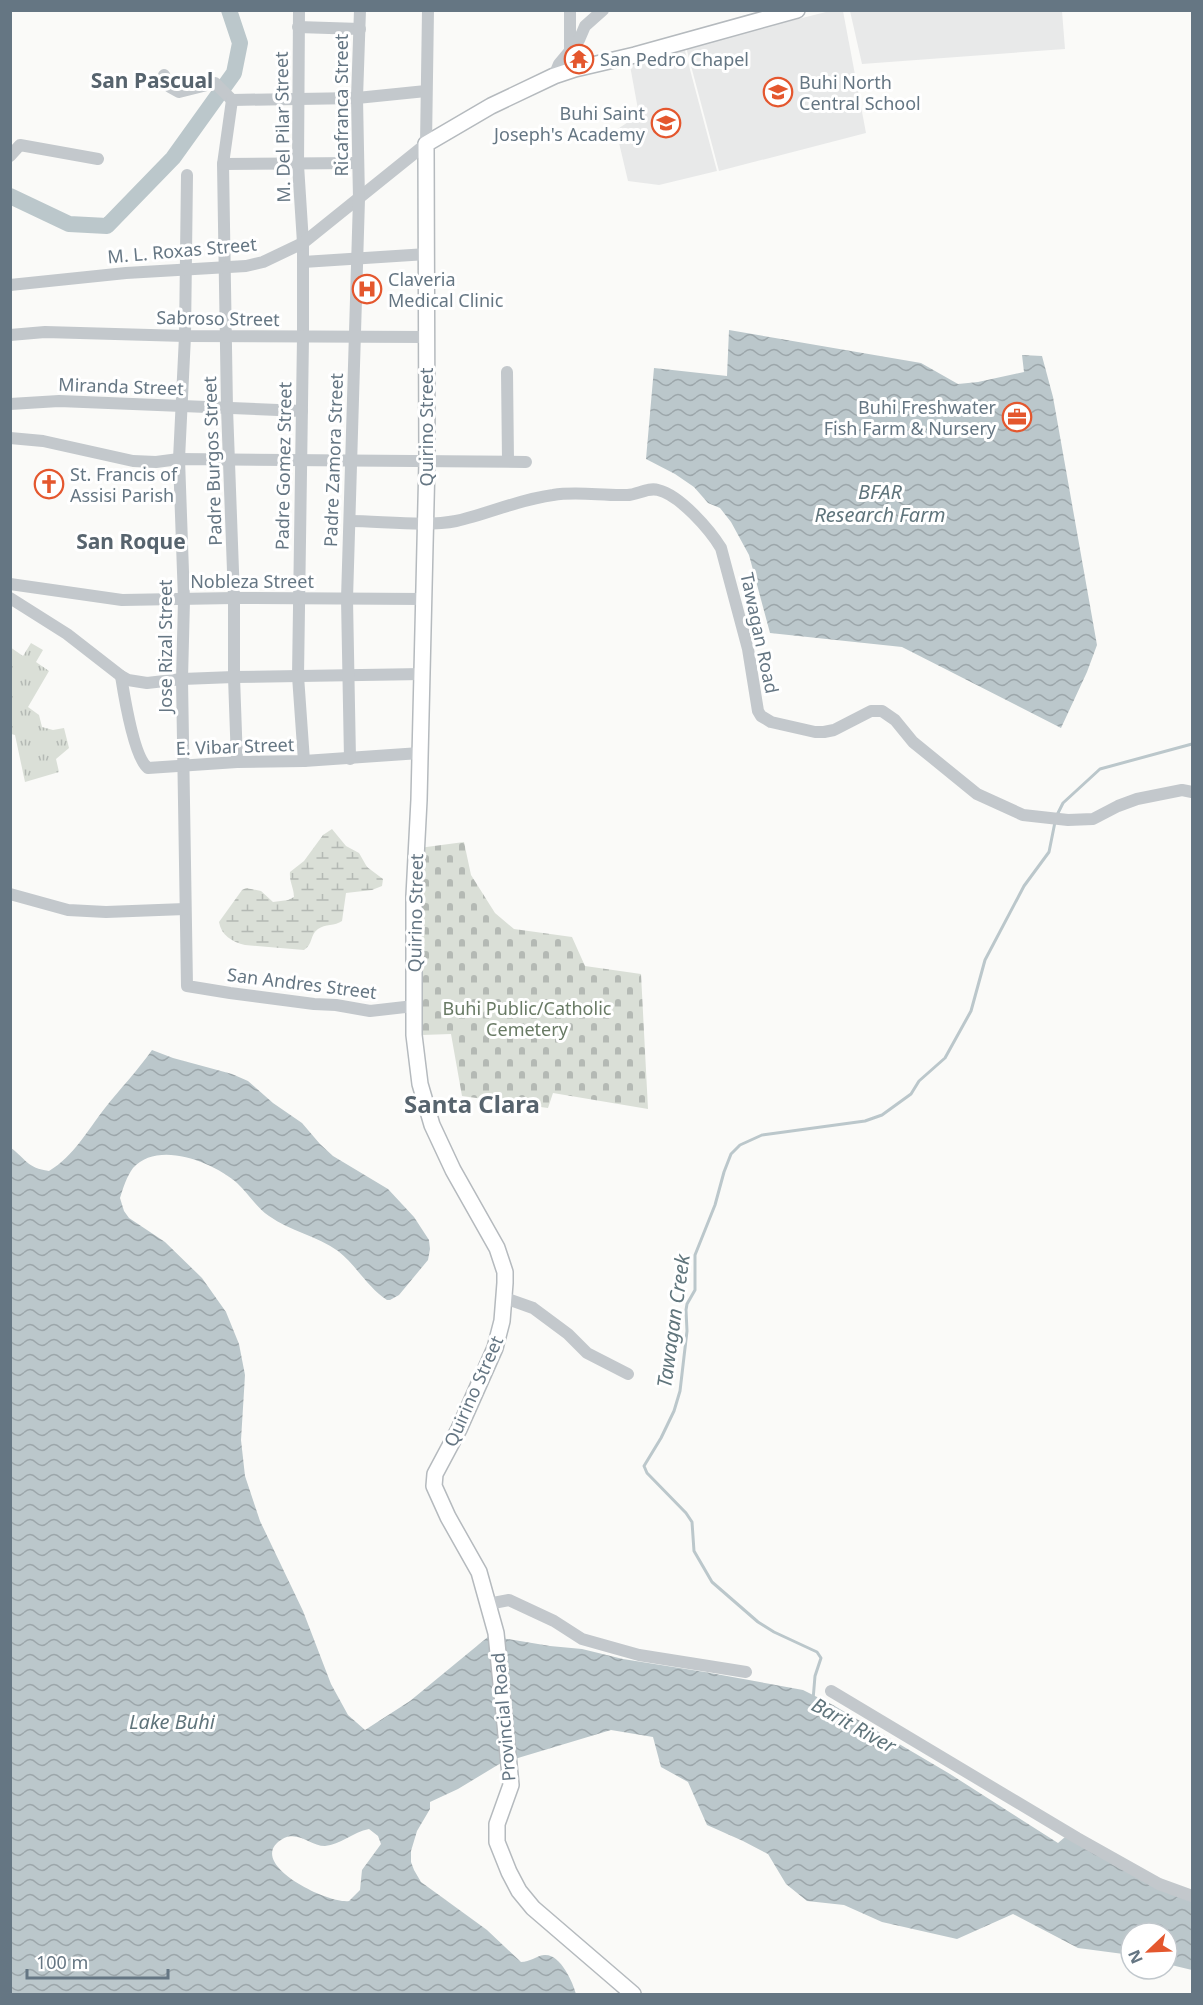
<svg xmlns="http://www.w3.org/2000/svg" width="1203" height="2005" viewBox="0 0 1203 2005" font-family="'Noto Sans',sans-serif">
	<defs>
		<pattern id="grass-tufts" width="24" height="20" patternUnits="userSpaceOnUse" patternTransform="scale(1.5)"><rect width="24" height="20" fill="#dadfd7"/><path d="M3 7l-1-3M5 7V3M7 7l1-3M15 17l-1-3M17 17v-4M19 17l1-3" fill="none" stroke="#b4b9b4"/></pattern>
		<pattern id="wetland-marsh" width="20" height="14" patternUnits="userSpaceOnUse" patternTransform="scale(1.5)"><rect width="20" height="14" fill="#dadfd7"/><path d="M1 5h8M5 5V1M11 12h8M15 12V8" fill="none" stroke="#b4b9b4"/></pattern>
		<pattern id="cemetery-stones" width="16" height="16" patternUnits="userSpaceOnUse" patternTransform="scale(1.5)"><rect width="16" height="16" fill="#dadfd7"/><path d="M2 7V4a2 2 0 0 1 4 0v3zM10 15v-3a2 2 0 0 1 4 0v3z" fill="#b4b9b4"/></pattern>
		<pattern id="water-waves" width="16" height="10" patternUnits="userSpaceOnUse" patternTransform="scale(1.5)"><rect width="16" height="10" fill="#bbc7cb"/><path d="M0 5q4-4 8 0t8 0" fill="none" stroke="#9ca6aa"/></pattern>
	</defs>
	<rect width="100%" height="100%" fill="#fafaf8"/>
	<g fill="#e8e9e9">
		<path d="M830,11H843L866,133L719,171L686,47Z"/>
		<path d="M850,11H1062L1065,49L862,64Z"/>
		<path d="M684,47L717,171L659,185L628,181L616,130L639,115L629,60Z"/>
	</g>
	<path fill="url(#grass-tufts)" d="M31,643L43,650L36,662L49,671L28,707L39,715L42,727L53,730L64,728L69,748L56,759L59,772L25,782L15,735L11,734L10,647L23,656Z"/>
	<path fill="url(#wetland-marsh)" d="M332,829L346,846L359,853L367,867L383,879L382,886L372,890L346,893L342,921C335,926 325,924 318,929C310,934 313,945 304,950L245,945C232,942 221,935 219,922L242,890L246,888L261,891L273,902L288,900L294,897C294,888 289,881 290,872L304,861L323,835Z"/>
	<path fill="url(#cemetery-stones)" d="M464,842L471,875L495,913L514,929L572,937L585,966L641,974L648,1109L553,1093L548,1108L462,1096L451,1034L422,1035L417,934L419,848Z"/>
	<g fill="url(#water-waves)" fill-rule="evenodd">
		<path d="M729,330L921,363L958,384L978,382L1024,372L1022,355L1042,356L1053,397L1097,645L1087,672L1061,728L902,647L770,633L749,555L731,522L720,508L708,503L694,487L675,474L646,459L654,368L727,376Z"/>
		<path d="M152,1050L173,1058L232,1074L248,1081L273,1103L302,1123L320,1144L333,1156L388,1189L414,1217L429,1240L430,1249L428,1260L399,1295L390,1300H387C368,1288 356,1265 338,1251C317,1236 290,1231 269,1216C256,1207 248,1193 237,1183C213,1162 158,1140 133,1168C127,1176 123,1188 120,1198L124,1211L129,1218L165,1242L202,1278L226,1312L239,1344L245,1375L241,1440L245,1476L260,1521L303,1611L331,1684L348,1715L365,1730L410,1701L489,1636L550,1646L582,1649L623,1659L705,1672L803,1690L833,1705L950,1774L1058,1843L1065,1837L1192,1899V1970L1167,1964V1933H1131V1955L1078,1948L1013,1914L957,1939L882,1922L844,1905L807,1901L786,1884L768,1854L743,1841L707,1825L688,1782L661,1767L653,1737L611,1730L501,1763L458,1789L430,1802V1809L417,1831L411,1851V1862L414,1870L421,1882L487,1930L521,1962C530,1962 536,1956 544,1955C560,1953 573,1982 576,1994H11V1148C26,1159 27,1168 49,1171C74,1156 87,1131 105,1108C120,1089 138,1070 152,1050ZM369,1829L378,1836L381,1844L362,1870L360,1890L349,1901C329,1904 252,1867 277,1843C295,1826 309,1846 325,1846C340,1845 353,1832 369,1829Z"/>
	</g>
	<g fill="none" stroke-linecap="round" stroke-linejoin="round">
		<g stroke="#bbc7cb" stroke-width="3">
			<path d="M1057,815L1063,803L1100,769L1192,744"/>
			<path d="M813,1700L815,1676L821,1658L817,1652L774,1632L758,1622L712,1582L694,1551L692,1522L686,1513L647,1473L644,1466L661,1438L674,1411L680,1391L687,1331L686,1310L687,1304L695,1290V1255L715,1205L724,1172L731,1154L740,1145L762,1135L865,1121L882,1115L911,1094L919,1081L945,1058L971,1011L985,960L1024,886L1049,852L1055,822"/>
		</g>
		<path stroke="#bbc7cb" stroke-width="16" d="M10,196L69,224L107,226L173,158L234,73L240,43L229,10"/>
		<g stroke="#b5babe" stroke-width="18">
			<path id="major" d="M633,1994L533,1908L519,1891L509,1872L497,1842V1824L511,1785L496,1633L479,1572L448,1517L434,1486L435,1474L459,1429L495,1348L502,1321L505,1283V1272L497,1248L453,1170L432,1125L420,1084L414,1035V896L419,800L427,460L426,144L491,106L554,76L575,69L635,55L797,10"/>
		</g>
		<g stroke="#c3c8cc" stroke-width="12">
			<path d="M299,10L298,165L303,243V337L298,676L304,761"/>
			<path d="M570,10V49"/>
			<path d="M298,27L360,29"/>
			<path d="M164,75L170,87L179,92L215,83L232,100"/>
			<path d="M554,76L559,64L579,40L585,26L603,10"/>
			<path d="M232,100L223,164L227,408L234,598V677L237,762"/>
			<path d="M232,100L357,98L426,91"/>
			<path d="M10,156L20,145L98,159"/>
			<path d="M223,164L358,163"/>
			<path d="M187,175L185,336L179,459L184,600L182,679L187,986L230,993L314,1004L336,1005L370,1011L414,1006"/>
			<path d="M303,262L427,254"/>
			<path d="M10,285L126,273L246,266L263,262L303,243L426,144L428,10"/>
			<path d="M10,335L45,332L185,336L426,337"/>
			<path d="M507,372L508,461"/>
			<path d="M10,404L59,401L302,411"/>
			<path d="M10,438L43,441L133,461L156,462L179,459L526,462"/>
			<path d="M350,521C380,521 427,527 456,521C488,514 520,499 553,495C578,491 602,496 627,495C637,495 648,487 658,490C680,495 710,530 721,548L748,649L758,711L761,716L771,722L815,732H824L834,730L871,711H882L895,720L913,742L977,794L1023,815L1068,820L1093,819L1118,806L1137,799L1182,790L1192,792"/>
			<path d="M10,584L122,600L234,598L424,599"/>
			<path d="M10,598L67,634L121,676L128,680L147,683L182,679L234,677L423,674"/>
			<path d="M121,676C124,695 134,758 148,768L237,762L304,761L420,753"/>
			<path d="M350,759L347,599L359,199L357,98L360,10"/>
			<path d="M10,894L68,910L106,912L185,909"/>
			<path d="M505,1298L533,1308L568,1334L587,1353L628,1374"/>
			<path d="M488,1604L509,1600L554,1621L582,1639L639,1655L746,1672"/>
			<path d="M831,1691L1077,1838L1159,1884L1192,1896"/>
		</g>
		<use href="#major" stroke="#fff" stroke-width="15"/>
	</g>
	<defs>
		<g id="temple-ring" transform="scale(1.5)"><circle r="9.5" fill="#fff" stroke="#e4572e" stroke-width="1.5"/><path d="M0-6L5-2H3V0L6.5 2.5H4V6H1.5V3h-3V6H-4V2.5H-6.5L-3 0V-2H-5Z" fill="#e4572e"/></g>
		<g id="school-ring" transform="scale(1.5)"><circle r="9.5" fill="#fff" stroke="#e4572e" stroke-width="1.5"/><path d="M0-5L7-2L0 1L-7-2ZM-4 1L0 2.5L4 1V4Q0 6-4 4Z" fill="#e4572e"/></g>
		<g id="hospital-ring" transform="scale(1.5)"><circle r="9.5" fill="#fff" stroke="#e4572e" stroke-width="1.5"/><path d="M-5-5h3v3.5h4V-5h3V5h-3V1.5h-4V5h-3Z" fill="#e4572e"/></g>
		<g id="office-ring" transform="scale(1.5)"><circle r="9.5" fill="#fff" stroke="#e4572e" stroke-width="1.5"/><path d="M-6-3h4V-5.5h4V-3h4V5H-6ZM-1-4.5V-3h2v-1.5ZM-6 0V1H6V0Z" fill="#e4572e"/></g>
		<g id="church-ring" transform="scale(1.5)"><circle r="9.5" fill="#fff" stroke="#e4572e" stroke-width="1.5"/><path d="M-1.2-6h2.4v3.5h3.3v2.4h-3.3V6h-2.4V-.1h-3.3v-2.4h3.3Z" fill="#e4572e"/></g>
	</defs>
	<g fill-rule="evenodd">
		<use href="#temple-ring" x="579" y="59"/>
		<use href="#school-ring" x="778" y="92"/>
		<use href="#school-ring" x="666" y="123"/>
		<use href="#hospital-ring" x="367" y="289"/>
		<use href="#office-ring" x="1017" y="417"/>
		<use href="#church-ring" x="49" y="484"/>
	</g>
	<g text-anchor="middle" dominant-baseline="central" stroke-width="6" stroke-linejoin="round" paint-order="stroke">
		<g font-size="18" fill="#657683" stroke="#fff" text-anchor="start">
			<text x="600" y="59">San Pedro Chapel</text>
			<text x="799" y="82">Buhi North<tspan x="799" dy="21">Central School</tspan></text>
			<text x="645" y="113" text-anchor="end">Buhi Saint<tspan x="645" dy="21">Joseph's Academy</tspan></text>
			<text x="388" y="279">Claveria<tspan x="388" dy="21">Medical Clinic</tspan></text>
			<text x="996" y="407" text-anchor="end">Buhi Freshwater<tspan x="996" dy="21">Fish Farm &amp; Nursery</tspan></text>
			<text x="70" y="474">St. Francis of<tspan x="70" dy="21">Assisi Parish</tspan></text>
		</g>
		<g font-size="18" fill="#657683" stroke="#fff">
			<text transform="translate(341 105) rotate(-90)">Ricafranca Street</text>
			<text transform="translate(282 127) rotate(-91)">M. Del Pilar Street</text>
			<text transform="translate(182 250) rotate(-5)">M. L. Roxas Street</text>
			<text transform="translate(218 318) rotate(1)">Sabroso Street</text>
			<text transform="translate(121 386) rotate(2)">Miranda Street</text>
			<text transform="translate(426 427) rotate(-90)">Quirino Street</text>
			<text transform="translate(333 460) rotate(-88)">Padre Zamora Street</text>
			<text transform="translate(212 461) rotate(-92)">Padre Burgos Street</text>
			<text transform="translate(283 466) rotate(-89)">Padre Gomez Street</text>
			<text x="252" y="581">Nobleza Street</text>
			<text transform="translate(760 633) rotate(78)">Tawagan Road</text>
			<text transform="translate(165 646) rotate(-90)">Jose Rizal Street</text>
			<text transform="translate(235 746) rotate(-2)">E. Vibar Street</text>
			<text transform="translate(415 913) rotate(-89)">Quirino Street</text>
			<text transform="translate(302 983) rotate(7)">San Andres Street</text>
			<text transform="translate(473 1391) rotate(-66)">Quirino Street</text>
			<text transform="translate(503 1717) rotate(-95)">Provincial Road</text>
		</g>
		<g font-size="18" fill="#687a64" stroke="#fff">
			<text x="527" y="1008">Buhi Public/Catholic<tspan x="527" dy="21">Cemetery</tspan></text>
		</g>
		<g font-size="20" font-style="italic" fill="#60757c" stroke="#fff">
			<text x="880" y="491">BFAR<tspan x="880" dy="23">Research Farm</tspan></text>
			<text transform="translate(673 1321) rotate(-82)">Tawagan Creek</text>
			<text x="172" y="1721">Lake Buhi</text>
			<text transform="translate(854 1725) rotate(29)">Barit River</text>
		</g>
		<g font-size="21" font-weight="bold" fill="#57646e" stroke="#fff">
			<text x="152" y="80">San Pascual</text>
			<text x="131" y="541">San Roque</text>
		</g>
		<g font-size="24" font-weight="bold" fill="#57646e" stroke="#fff">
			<text x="472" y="1103">Santa Clara</text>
		</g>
	</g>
	<rect width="1203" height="2005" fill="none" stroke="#657683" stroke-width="24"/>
	<g transform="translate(1149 1951) rotate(247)"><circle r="28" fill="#ffffff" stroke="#c1c8cd" stroke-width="1.5"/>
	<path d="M0-4.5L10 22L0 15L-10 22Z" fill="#e4572e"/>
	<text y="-9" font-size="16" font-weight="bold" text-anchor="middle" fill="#657683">N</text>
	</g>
	<path d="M27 1969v9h141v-9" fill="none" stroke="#657683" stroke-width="3"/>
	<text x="36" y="1969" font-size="18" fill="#657683" stroke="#ffffff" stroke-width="4.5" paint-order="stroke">100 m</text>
</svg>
